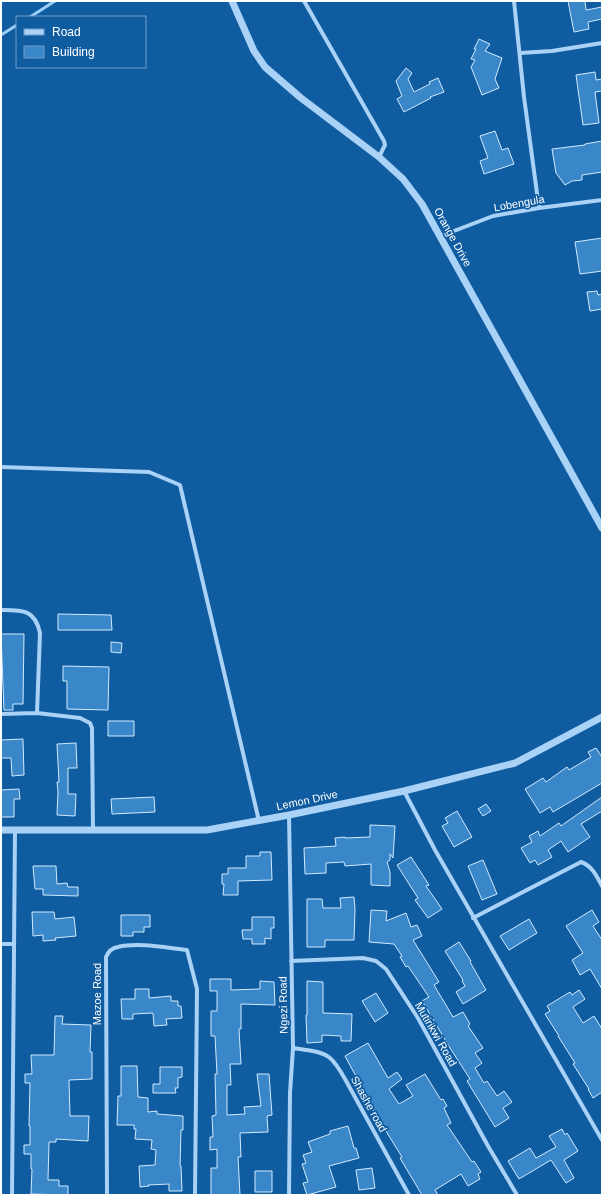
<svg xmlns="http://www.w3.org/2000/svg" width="603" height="1196" font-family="Helvetica,sans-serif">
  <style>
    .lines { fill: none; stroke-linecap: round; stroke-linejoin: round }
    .stream { stroke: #9bcef9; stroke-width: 3 }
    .building { fill: #3986c8; stroke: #d2eafe }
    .minor { stroke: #a9d2f6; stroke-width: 4 }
    .tertiary { stroke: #a9d2f6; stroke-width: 7 }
    .labels { text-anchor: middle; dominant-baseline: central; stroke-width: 3.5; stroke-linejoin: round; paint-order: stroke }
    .street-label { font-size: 11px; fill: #fff; stroke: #105ca1 }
  </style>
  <rect width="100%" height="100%" fill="#105ca1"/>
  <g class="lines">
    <path class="stream" d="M30 17 55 1
      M1 35 17 25"/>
  </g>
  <path class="building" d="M568 1H585L586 10 602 7V19L588 22 589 29 574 32Z
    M479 39 490 44 485 51 502 58 495 79 499 88 482 95 471 67 475 60 471 59 476 49H474Z
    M406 68 412 73 408 79 414 92 430 84 429 82 438 78 444 92 430 97 431 98 404 112 397 99 402 96 396 81Z
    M595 72 596 80 602 79V91L595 92 599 123 583 125 576 75Z
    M495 131 502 150 508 148 514 164 484 174 480 161 488 158 480 136Z
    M602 141V172L582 175V180L572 181 565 185 556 173 552 149 585 145V144Z
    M602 238V271L580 274 575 242Z
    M597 291 598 295 602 294V309L590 311 587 292Z
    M58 614 111 615 112 630H58Z
    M1 634H24L23 704H13V710H4Z
    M111 642 122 643 121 653 111 652Z
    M63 666 109 667 108 710 67 709V681H63Z
    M108 721H134V736H108Z
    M23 739 24 775 12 776 11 758H1V740Z
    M76 743 77 768H68V794H76L75 816 57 815 58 792 57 782H59L57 744Z
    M596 748 602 757V783L553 812 550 807 540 813 525 789 543 778 546 782 567 767 569 770 591 757 588 752Z
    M19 789 20 799H14V817H1V790Z
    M154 797 155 812 112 814 111 799Z
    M602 797V811L581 824 590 837 568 852 561 841 548 850 552 857 538 865 535 860 530 863 521 848 532 842 529 836 538 831 540 836 559 823 561 826Z
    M486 804 491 811 483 816 478 809Z
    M457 811 472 837 454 847 442 826 448 823 445 818Z
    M370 825 395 826 393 858 390 854V860L387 862 390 872V886L371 885V864L345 866 344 862 326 863V873L305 874 304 848 336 846 335 838 345 837V838L370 837Z
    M260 852H271L272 880 238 881V895H223L224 884H222V874H228V868H246V856H260Z
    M411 857 429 885 426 886 442 909 428 918 415 900 418 898 397 865Z
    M483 860 497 894 482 900 468 866Z
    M33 866H56L57 884 67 883 68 887H78V896L43 895V889H35Z
    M354 897 355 909 354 940H325V947H307V899H322L323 908H341L340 898Z
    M371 910 387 911 386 921 406 913 411 927 417 925 422 936 413 940 439 982 434 985 453 1017 463 1012 470 1024 468 1026 483 1048 475 1053 482 1063 475 1068 484 1083 487 1081 497 1096 504 1091 512 1102 503 1108 509 1118 495 1127 467 1081 470 1079 450 1048 422 1001 429 997 408 966 406 967 400 957 402 956 394 944 369 942Z
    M592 910 599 922 593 926 602 940V989L590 969 580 975 572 960 583 953 566 926Z
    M32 912H54L55 919 74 917 76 936 55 938 56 940 43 941V935L33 936Z
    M121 915H150V927H144V932H133V936H121Z
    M252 917H274V928H271V939L265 938V944H252V939H243L242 930H252Z
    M529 919 537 933 509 950 500 936Z
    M459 942 471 961 470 962 486 990 463 1004 456 992 465 986 462 981 463 980 445 951Z
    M210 979H231V990L260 989V981L274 982 275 1005 241 1004V1029H239L241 1064H230L231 1085H227V1115L245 1114 244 1107 261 1106 257 1074H269L272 1115 267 1116 268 1132 240 1133 241 1157H238L240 1195H211V1168H217V1149L210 1150V1137H213L212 1116 216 1115 215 1074H217L215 1036H211V1011H217V991H210Z
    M307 981 323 982V1013L352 1014 351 1041H341V1036L322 1035V1042L307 1043 306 1015H307Z
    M135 989H149V998L171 996V1001H178V1006H181L182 1018 166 1019 167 1025 154 1026 153 1013 133 1014V1019H122L121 999H135Z
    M579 990 585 999 573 1007 583 1023 594 1016 602 1029V1092L593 1098 588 1089H589L573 1064 575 1063 558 1036H559L545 1014 550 1011 547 1006 570 992 572 995Z
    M376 993 388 1013 375 1022 362 1001Z
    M55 1016H63L62 1024 91 1025 90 1052H92V1079L69 1080 70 1116H89L88 1141 56 1139V1142H49L48 1180H59V1186H68V1195L31 1194 32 1169H31V1154H24V1145H30V1126H29L30 1083H25V1074H32L31 1055H54Z
    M368 1043 388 1078 397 1072 402 1079 389 1089 399 1104 413 1096 406 1085 425 1074 441 1100 443 1099 447 1106 444 1108 451 1123 447 1125 472 1162 474 1161 481 1172 478 1174 480 1179 468 1186 461 1174 435 1190 438 1195H422L400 1158 402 1157 371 1107 372 1106 345 1056Z
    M121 1066H137L138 1097 148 1098V1112L157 1111V1114L183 1116V1130H181L180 1166H181L182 1191H169V1184L148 1185 149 1186 140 1187 139 1166 155 1165 156 1150 151 1149 152 1140 135 1139 136 1129H134V1125H117L118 1096H121Z
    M160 1067H182V1077L178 1078V1088H175L176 1093H153V1084H160Z
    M348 1126 354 1148H356L359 1158 329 1166 336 1187 307 1195 303 1183 308 1182 302 1164 306 1163 303 1155 312 1152 308 1142 330 1134V1131Z
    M562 1129 565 1135 567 1133 578 1151 564 1160 574 1178 566 1183 551 1160 519 1179 508 1161 530 1148 536 1158 556 1147 549 1136Z
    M372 1168 375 1188 359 1190 356 1170Z
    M255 1171H272V1192H255Z"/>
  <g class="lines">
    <path class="minor" d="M304 1 384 141 385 145 379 157
      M514 1 524 97 539 208
      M520 53 552 51 602 43
      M441 236 493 216 539 208 602 200
      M1 467 149 472 180 485 259 821
      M1 610C22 610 35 609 40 633L37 713
      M1 714 37 713 80 718 90 723 92 728 93 830
      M404 791 435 850 602 1140
      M289 815 293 1048 290 1093 289 1195
      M473 918 581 862C592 866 596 875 602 886
      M1 944H13
      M291 961 363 958 376 961 386 969 418 1018 488 1146 517 1195
      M293 1048C304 1050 320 1050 330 1058 336 1063 341 1072 345 1079L409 1195
      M12 1195 15 830
      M107 1195 106 957C108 952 112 948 118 947 138 942 167 948 187 950L197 989 195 1195"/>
    <path class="tertiary" d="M232 1 254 51 265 67 301 98 379 157 403 179 422 204 602 528
      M1 830H207L289 815 404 791 515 763 602 717"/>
  </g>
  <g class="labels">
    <g class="street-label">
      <text transform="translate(519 203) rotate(-10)">Lobengula</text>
      <text transform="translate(453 237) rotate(61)">Orange Drive</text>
      <text transform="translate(307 800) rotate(-12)">Lemon Drive</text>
      <text transform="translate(97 994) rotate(-90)">Mazoe Road</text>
      <text transform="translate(283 1005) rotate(-91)">Ngezi Road</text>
      <text transform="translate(436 1034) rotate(60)">Mutirikwi Road</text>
      <text transform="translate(369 1104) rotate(61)">Shashe road</text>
    </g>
  </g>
  <rect width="603" height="1196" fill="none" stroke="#ffffff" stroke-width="4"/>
  <rect x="16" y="16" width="130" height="52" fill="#105ca1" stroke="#709dc7"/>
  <rect x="24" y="29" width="20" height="6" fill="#a9d2f6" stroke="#709dc7"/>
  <text x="52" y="36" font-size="12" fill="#ffffff">Road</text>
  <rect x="24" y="46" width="20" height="12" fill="#3986c8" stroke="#709dc7"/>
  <text x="52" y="56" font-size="12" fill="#ffffff">Building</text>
</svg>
